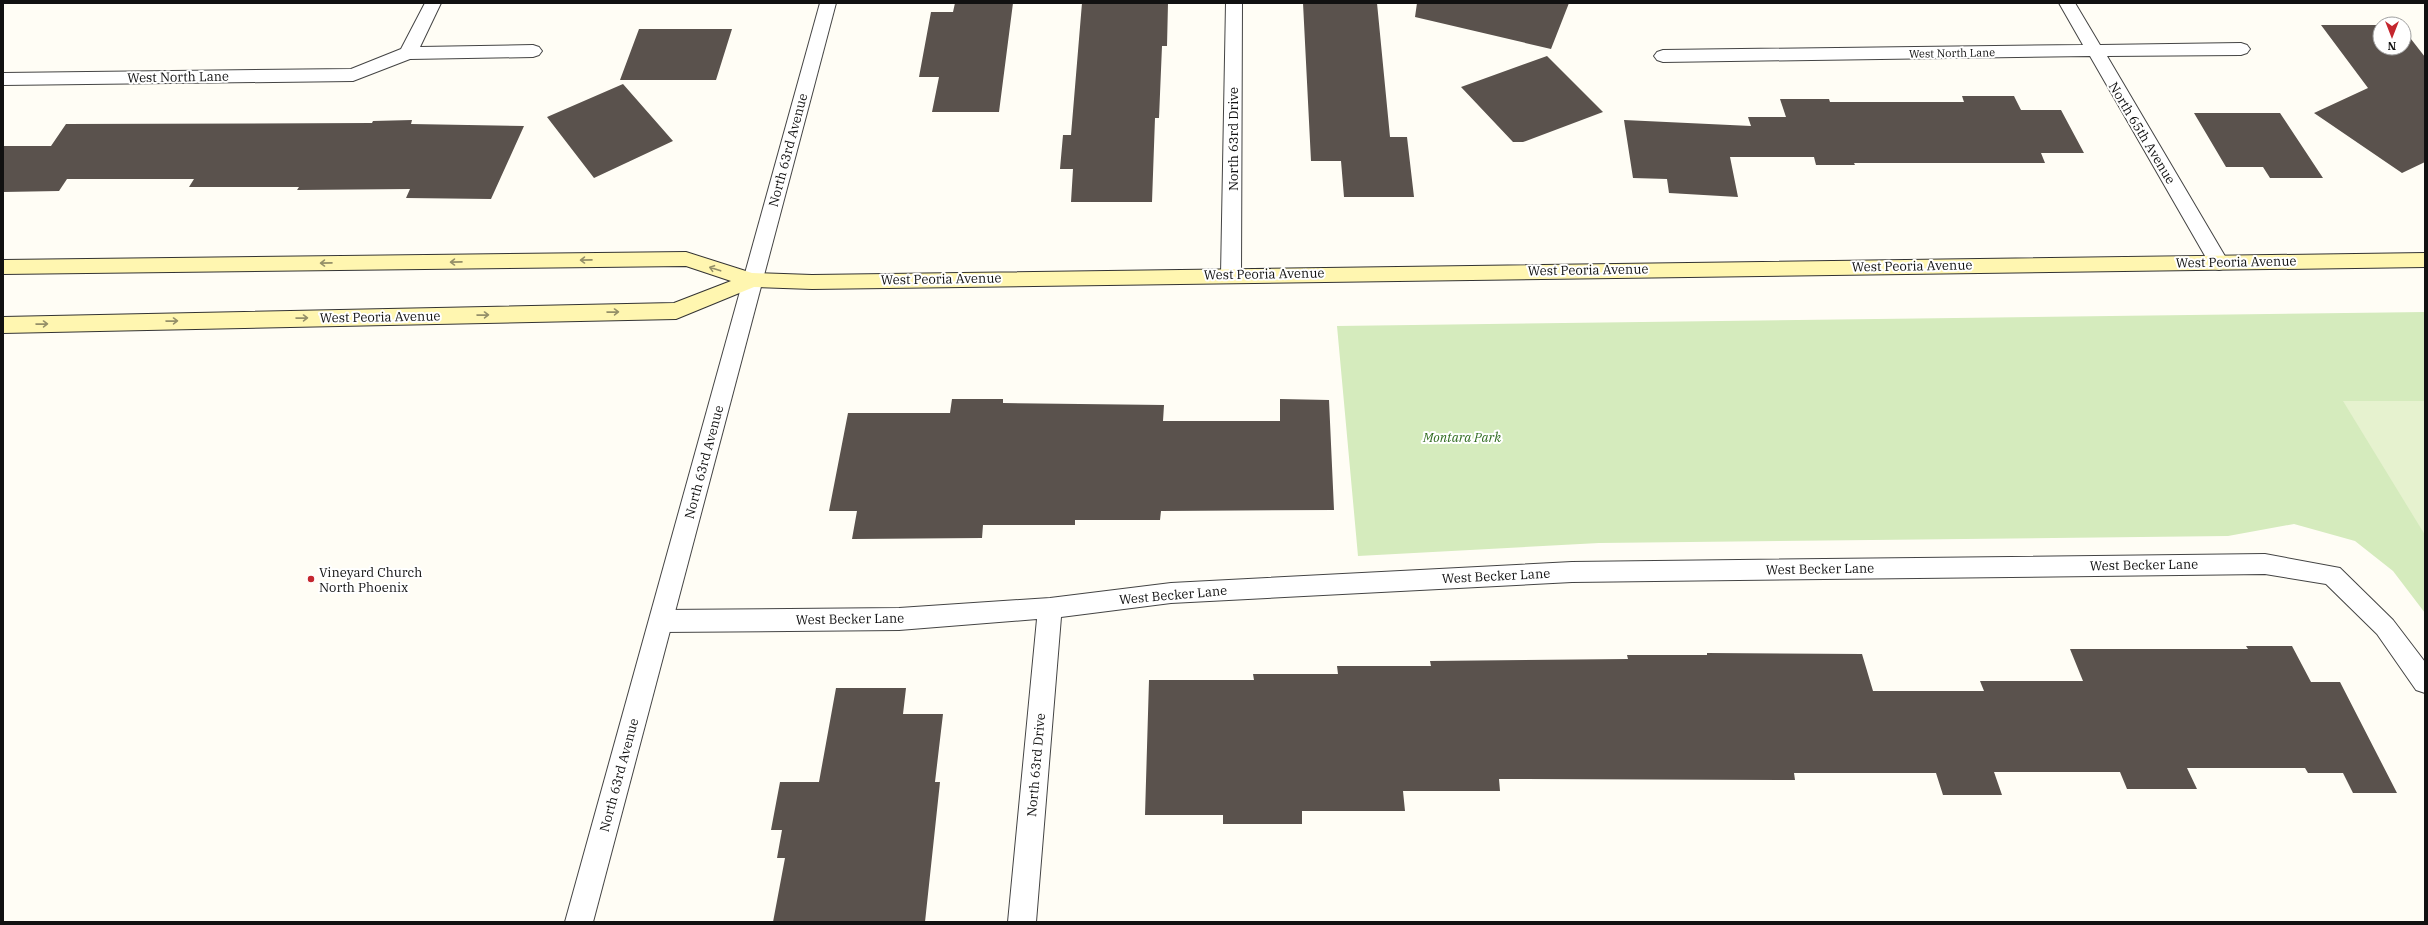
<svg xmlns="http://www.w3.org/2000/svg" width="2428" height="925" font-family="'IBM Plex Serif',serif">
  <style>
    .green { fill: #d5ebbd }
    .pitch { fill: #e6f2cf }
    .building { fill: #5a524d }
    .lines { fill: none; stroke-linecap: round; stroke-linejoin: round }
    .minor-casing { stroke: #444; stroke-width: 2 }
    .tertiary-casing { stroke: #444; stroke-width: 2 }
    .secondary-casing { stroke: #333; stroke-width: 2 }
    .minor { fill: #fff; fill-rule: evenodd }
    .tertiary { fill: #fff; fill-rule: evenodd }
    .secondary { fill: #fff6b0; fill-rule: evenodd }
    .oneway { stroke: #948f68 }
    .poi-dot { fill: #c4262e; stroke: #fff; stroke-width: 1.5 }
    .labels { text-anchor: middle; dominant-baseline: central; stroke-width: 4; stroke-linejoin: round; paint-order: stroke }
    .far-street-label { font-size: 11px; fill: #111; stroke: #fff }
    .street-label { font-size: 13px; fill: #111; stroke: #fff }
    .park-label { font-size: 13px; font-style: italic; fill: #2f6b1f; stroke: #fff }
    .poi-label { font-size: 13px; fill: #111; stroke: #fff; text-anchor: start }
  </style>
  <rect width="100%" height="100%" fill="#fffdf5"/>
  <path class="green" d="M2425 312V613L2393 571 2355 541 2294 524 2228 536 1599 543 1358 556 1337 326Z"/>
  <path class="pitch" d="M2343 401H2425V535Z"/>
  <path class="building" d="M955 3H1013L999 112H932L939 77H919L931 12H953Z
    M1082 3H1168L1167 46H1162L1159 118H1155L1152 202H1071L1073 169H1060L1063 135H1071Z
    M1303 3H1377L1390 137H1407L1414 197H1344L1341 161H1311Z
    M1417 3H1569L1551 49 1415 17Z
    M2321 25H2380V48H2404V30L2425 57V162L2402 173 2314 113 2368 88Z
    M639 29H732L716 80H620Z
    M1547 56 1603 112 1523 142H1513L1461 87Z
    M623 84 673 141 594 178 547 117Z
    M1962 96H2014L2021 110H2061L2084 153H2041L2045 163H1854L1855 165H1816L1814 157H1730L1738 197 1669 193 1667 179 1633 178 1624 120 1751 126 1748 117H1786L1780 99H1829L1830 102H1964Z
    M2194 113H2280L2323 178H2270L2263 167H2226Z
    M412 120 411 124 524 126 491 199 406 198 410 189 297 190 299 187H189L194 179H67L59 191 3 192V146H51L66 124 372 123 373 121Z
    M952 399H1003V403L1164 405 1163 421H1280V399L1329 400 1334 510 1161 511 1160 520H1075V525H983L982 538 852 539 857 511H829L848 413H950Z
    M2246 646H2292L2311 682H2340L2397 793H2353L2343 773H2308L2305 768H2187L2197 789H2127L2120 772H1994L2002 795H1943L1936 773H1794L1795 780 1499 779 1500 791H1403L1405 811H1302V824H1223V815H1145L1149 680H1254L1253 674H1338L1337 666H1431L1430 661 1628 659 1627 655H1707V653L1862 654 1873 691H1984L1980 681H2083L2070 649H2248Z
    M836 688H906L903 714H943L935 782H940L925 922H773L785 858H777L782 830H771L780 782H819Z"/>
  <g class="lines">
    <defs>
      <path id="minor" d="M425 3H441L420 47 533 45 539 47 542 51 539 55 533 57 410 59 353 81 3 85V73L351 69 401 49Z
        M1226 3H1242L1241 275 1238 280 1231 282 1224 280 1221 275Z
        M2059 3H2075L2100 45 2241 43 2247 45 2250 49 2247 53 2241 55 2107 56 2229 263 2226 268 2219 270 2212 268 2090 56 1663 62 1657 60 1654 56 1657 52 1663 50 2083 45Z
        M2265 554 2340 568 2393 620 2425 662V693L2416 690 2377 634 2326 584 2265 574 1572 582 1171 603 1061 617 1036 922H1008L1037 619 899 630 661 632 653 628 649 621 653 614 661 610 899 608 1050 598 1171 583 1572 562Z"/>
      <path id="tertiary" d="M820 3H836L593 922H565Z"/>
      <path id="secondary" d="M686 252 752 273 812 275 2425 253V267L812 289 754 287 676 319 3 333V317L674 303 731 281 686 266 3 274V260Z"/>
    </defs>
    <use href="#minor" class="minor-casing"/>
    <use href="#tertiary" class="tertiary-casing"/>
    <use href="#secondary" class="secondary-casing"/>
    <use href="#minor" class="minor"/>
    <use href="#tertiary" class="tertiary"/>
    <use href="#secondary" class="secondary"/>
  </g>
  <defs><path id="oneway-shaft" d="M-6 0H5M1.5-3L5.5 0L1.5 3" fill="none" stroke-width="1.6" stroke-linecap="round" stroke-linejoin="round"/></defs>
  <g class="oneway">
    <use href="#oneway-shaft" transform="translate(586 260) rotate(179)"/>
    <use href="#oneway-shaft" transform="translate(456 262) rotate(179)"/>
    <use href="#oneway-shaft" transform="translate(326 263) rotate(179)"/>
    <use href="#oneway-shaft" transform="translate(715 269) rotate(-162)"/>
    <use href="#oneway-shaft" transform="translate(613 312) rotate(-1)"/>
    <use href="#oneway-shaft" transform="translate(483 315) rotate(-1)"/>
    <use href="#oneway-shaft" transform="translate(302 318) rotate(-1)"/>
    <use href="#oneway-shaft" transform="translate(172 321) rotate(-1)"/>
    <use href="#oneway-shaft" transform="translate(42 324) rotate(-1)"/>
  </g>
  <circle class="poi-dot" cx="311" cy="579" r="4"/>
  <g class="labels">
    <g class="far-street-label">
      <text transform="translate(1952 53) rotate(-1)">West North Lane</text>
    </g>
    <g class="street-label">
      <text transform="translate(178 77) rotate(-1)">West North Lane</text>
      <text transform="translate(2142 133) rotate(59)">North 65th Avenue</text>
      <text transform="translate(1233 139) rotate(-90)">North 63rd Drive</text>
      <text transform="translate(788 150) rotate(-75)">North 63rd Avenue</text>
      <text transform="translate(2236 262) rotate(-1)">West Peoria Avenue</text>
      <text transform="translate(1912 266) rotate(-1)">West Peoria Avenue</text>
      <text transform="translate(1588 270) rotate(-1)">West Peoria Avenue</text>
      <text transform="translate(1264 274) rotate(-1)">West Peoria Avenue</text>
      <text transform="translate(941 279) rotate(-1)">West Peoria Avenue</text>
      <text transform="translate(380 317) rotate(-1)">West Peoria Avenue</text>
      <text transform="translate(704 462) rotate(-75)">North 63rd Avenue</text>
      <text transform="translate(2144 565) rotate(-1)">West Becker Lane</text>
      <text transform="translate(1820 569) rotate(-1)">West Becker Lane</text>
      <text transform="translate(1496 576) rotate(-3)">West Becker Lane</text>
      <text transform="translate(1173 595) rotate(-5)">West Becker Lane</text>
      <text transform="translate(850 619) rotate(-1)">West Becker Lane</text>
      <text transform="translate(1036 765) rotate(-85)">North 63rd Drive</text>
      <text transform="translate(619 775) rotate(-75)">North 63rd Avenue</text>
    </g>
    <g class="park-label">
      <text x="1462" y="437">Montara Park</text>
    </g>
    <g class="poi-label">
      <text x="319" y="572">Vineyard Church<tspan x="319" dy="15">North Phoenix</tspan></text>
    </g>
  </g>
  <rect width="2428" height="925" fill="none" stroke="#111111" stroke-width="8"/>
  <g transform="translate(2392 36) rotate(180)"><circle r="19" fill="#ffffff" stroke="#a0a0a0"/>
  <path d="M0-3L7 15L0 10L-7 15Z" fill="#c4262e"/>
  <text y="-6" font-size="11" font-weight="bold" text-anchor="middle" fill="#111111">N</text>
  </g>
</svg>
